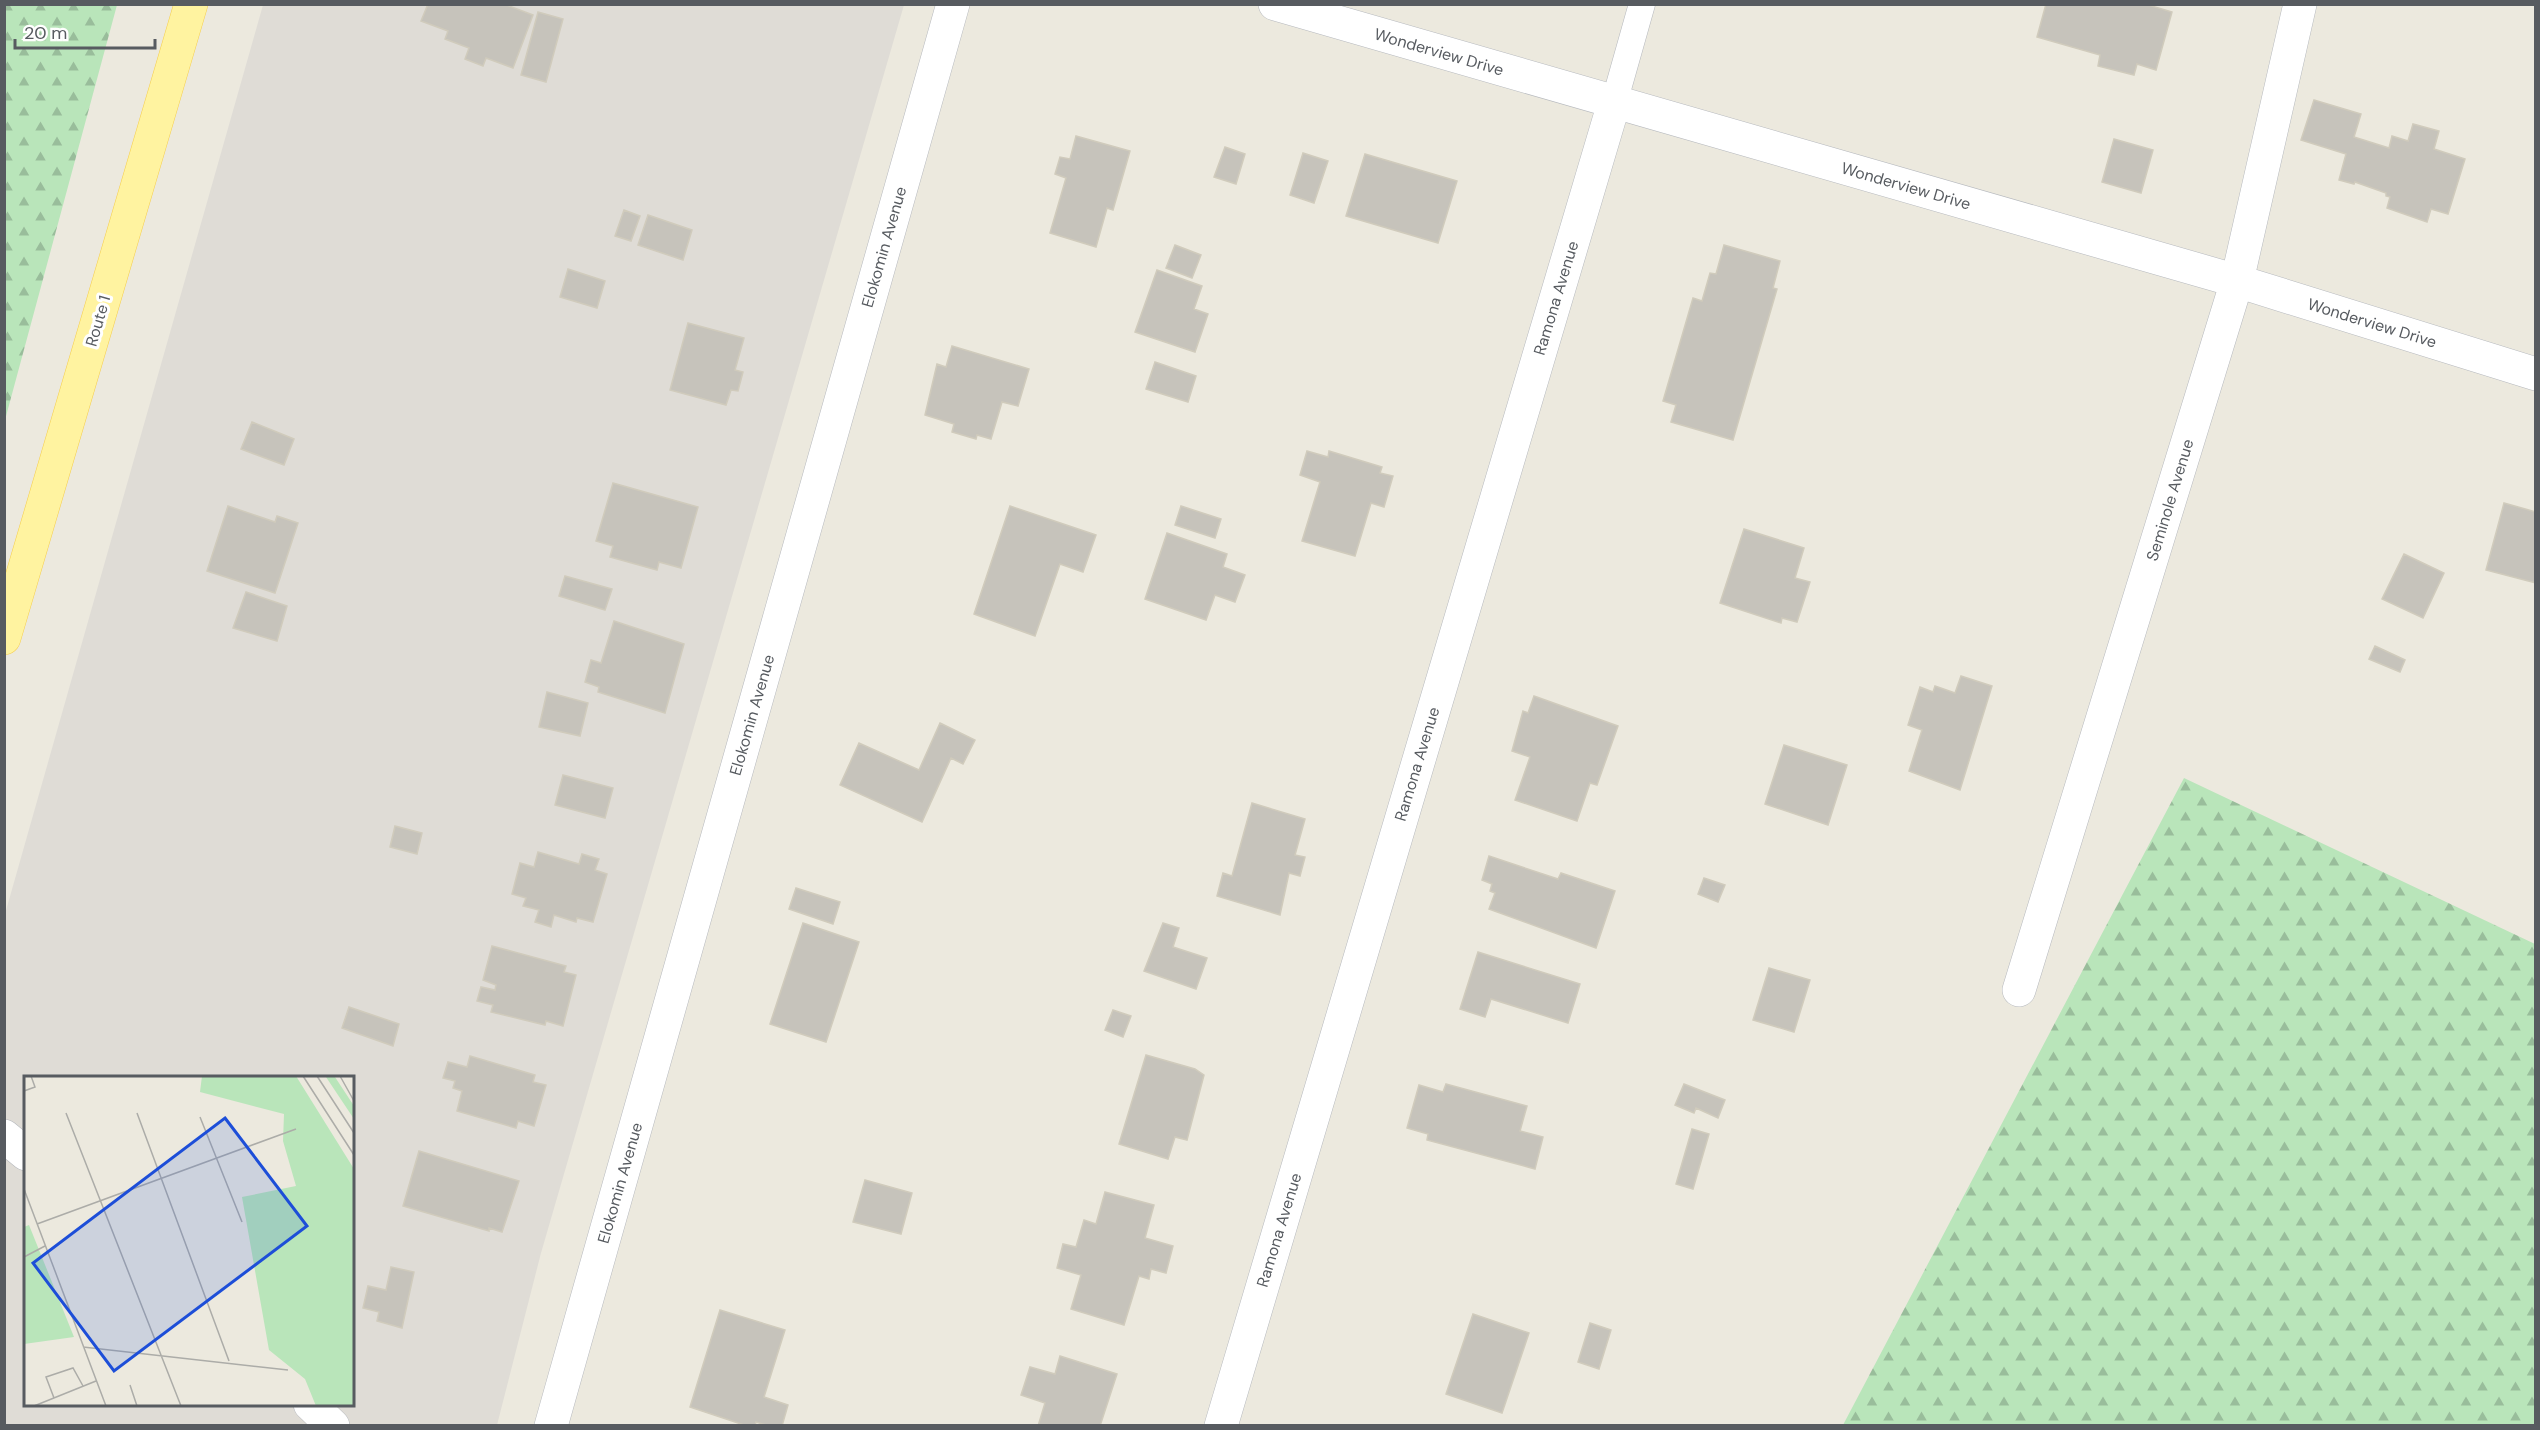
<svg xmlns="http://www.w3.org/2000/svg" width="2540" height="1430" font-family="'DM Sans',sans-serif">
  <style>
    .industrial { fill: #dfdcd6; fill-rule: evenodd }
    .forest { fill: url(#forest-firs) }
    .building { fill: #c6c3bb; stroke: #d0cbbc; stroke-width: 1.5 }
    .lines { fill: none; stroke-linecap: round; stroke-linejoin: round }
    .lane-casing { stroke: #b6b9be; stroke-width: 27 }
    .street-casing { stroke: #b6b9be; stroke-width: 34 }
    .primary-casing { stroke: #f6ce4c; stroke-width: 34 }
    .lane { stroke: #fff; stroke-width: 26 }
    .street { stroke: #fff; stroke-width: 33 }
    .primary { stroke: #fff3a0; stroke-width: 33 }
    .labels { text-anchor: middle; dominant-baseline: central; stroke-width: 6; stroke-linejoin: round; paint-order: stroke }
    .street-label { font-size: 16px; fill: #575b60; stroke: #fff }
    .inset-road { fill: none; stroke: #acaca8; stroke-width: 1.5 }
    .view { fill: #1d4ed8; fill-opacity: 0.15; stroke: #1d4ed8; stroke-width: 3 }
    .inset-edge { fill: none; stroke: #575b60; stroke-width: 3 }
  </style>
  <defs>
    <pattern id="forest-firs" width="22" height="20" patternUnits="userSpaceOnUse" patternTransform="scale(1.5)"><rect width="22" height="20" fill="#b9e5ba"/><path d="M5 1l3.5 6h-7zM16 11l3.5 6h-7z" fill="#99bd9b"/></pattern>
  </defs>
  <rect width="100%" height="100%" fill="#ece9de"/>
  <path class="industrial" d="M263 5H904L541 1253 497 1425 5 1426V914ZM26 1078H352V1404H26Z"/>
  <path class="forest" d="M5 4 117 5 5 420 4 5Z
    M2184 778 2535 944V1425H1843Z"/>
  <path class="building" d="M428 4H504L533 15 513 68 486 58 483 66 465 59 469 48 445 39 448 31 421 21Z
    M2046 4H2145L2172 12 2156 70 2137 64 2134 75 2098 66 2100 55 2037 37Z
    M538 12 563 19 546 82 521 75Z
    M2314 100 2361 114 2354 137 2389 148 2392 136 2408 141 2413 124 2439 131 2434 149 2465 159 2448 214 2431 209 2427 222 2387 208 2390 197 2386 196V193L2355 182 2354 184 2339 180 2346 154 2301 140Z
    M1076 136 1130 151 1113 210 1107 208 1096 247 1050 233 1066 178 1055 174 1060 157 1070 159Z
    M2114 139 2153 150 2141 193 2102 182Z
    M1225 147 1245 154 1236 184 1214 177Z
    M1303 153 1328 161 1314 203 1290 195Z
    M1365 154 1457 181 1438 243 1346 216Z
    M624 210 640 216 631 241 615 236Z
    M648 215 692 230 683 260 638 245Z
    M1175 245 1201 255 1192 278 1166 268Z
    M1724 245 1780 261 1773 288 1777 289 1733 440 1671 422 1676 405 1663 401 1693 298 1702 301 1710 273 1716 274Z
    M568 269 605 281 597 308 560 297Z
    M1157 270 1202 286 1194 309 1208 314 1195 352 1135 332Z
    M688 323 744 338 735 370 743 372 738 391 731 390 726 405 670 390Z
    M952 346 1029 369 1018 406 1002 402 991 439 977 435 976 439 952 432 954 424 925 415 937 364 946 367Z
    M1155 362 1196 376 1188 402 1146 389Z
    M252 422 294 439 284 465 241 449Z
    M1307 451 1328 457 1329 451 1382 467 1380 473 1393 476 1384 507 1371 503 1355 556 1302 541 1320 482 1300 475Z
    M613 483 698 507 681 568 659 562 657 570 610 557 613 546 596 541Z
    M2504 503 2536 512V583L2486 570Z
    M228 506 275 522 277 516 298 523 275 593 207 571Z
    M1010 506 1096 535 1083 572 1060 564 1035 636 974 614Z
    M1181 506 1221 519 1215 538 1175 525Z
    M1744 529 1804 548 1795 578 1810 582 1797 622 1782 618 1781 623 1720 603Z
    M1167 533 1227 554 1223 567 1245 575 1235 602 1215 595 1206 620 1145 599Z
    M2404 554 2444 573 2423 618 2382 599Z
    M565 576 612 589 605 610 559 596Z
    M246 592 287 606 277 641 233 628Z
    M614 621 684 644 665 713 598 692 599 687 585 682 591 660 601 663Z
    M2375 646 2405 660 2400 672 2369 659Z
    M1961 676 1992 686 1960 790 1909 771 1922 730 1908 725 1920 687 1933 692 1935 686 1955 693Z
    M547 692 588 703 580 736 539 727Z
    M1534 696 1618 726 1597 785 1590 783 1577 821 1515 800 1530 757 1512 751 1523 711 1528 713Z
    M940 723 975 740 963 764 951 758 922 822 840 785 859 743 919 770Z
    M1784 745 1847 765 1828 825 1765 804Z
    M563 775 613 788 605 818 555 805Z
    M1252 803 1305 819 1295 855 1305 857 1300 876 1289 873 1280 915 1217 896 1223 873 1232 876Z
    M395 826 422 833 417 854 390 847Z
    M538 852 579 864 582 854 599 859 595 870 607 874 593 922 577 918 576 922 554 915 551 927 535 922 539 910 523 906 526 898 512 894 520 863 534 867Z
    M1489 856 1558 879 1561 873 1615 891 1596 948 1489 909 1495 893 1490 891 1492 884 1482 880Z
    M1704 878 1725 885 1718 902 1698 894Z
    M796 888 840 902 833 924 789 909Z
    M803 923 859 942 826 1042 770 1024Z
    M1163 923 1179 928 1173 947 1207 958 1196 989 1144 971Z
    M492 946 566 966 564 972 576 975 563 1026 546 1021 545 1025 491 1012 493 1005 477 1001 481 987 495 990 496 985 483 980Z
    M1478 952 1580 984 1568 1023 1491 999 1485 1017 1460 1009Z
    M1769 968 1810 980 1794 1032 1753 1020Z
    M349 1007 399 1024 393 1046 342 1028Z
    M1113 1010 1131 1016 1123 1037 1105 1030Z
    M1146 1055 1195 1069 1204 1075 1187 1140 1175 1137 1168 1159 1119 1144Z
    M470 1056 535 1075 533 1082 546 1085 534 1126 518 1121 516 1128 457 1111 462 1091 453 1088 455 1081 443 1078 448 1062 467 1067Z
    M1446 1084 1527 1106 1520 1131 1543 1137 1535 1169 1427 1140 1428 1134 1407 1128 1419 1085 1443 1092Z
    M1684 1084 1725 1100 1718 1118 1696 1108 1694 1113 1675 1105Z
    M1692 1129 1709 1134 1693 1189 1676 1184Z
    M419 1151 519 1181 502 1232 489 1228V1231L403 1206Z
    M865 1180 912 1193 901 1234 853 1222Z
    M1105 1192 1154 1205 1145 1238 1173 1246 1166 1273 1151 1269 1149 1279 1139 1276 1124 1325 1071 1309 1081 1275 1057 1268 1063 1244 1076 1247 1084 1220 1096 1224Z
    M391 1267 414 1272 402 1328 377 1321 379 1312 363 1308 368 1286 386 1290Z
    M720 1310 785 1330 764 1397 788 1405 782 1426H769L756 1422 755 1426H747L690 1407Z
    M1473 1314 1529 1333 1502 1413 1446 1394Z
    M1590 1323 1611 1330 1599 1369 1578 1362Z
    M1060 1356 1117 1374 1100 1426H1038L1045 1403 1021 1395 1030 1367 1055 1374Z"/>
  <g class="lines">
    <defs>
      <path id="lane" d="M1614 103 1642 4"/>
      <path id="street" d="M1275 4 2237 281 2536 374
        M2019 990 2237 281 2300 4
        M4 1136 26 1154
        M310 1404 333 1426
        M551 1426 953 4
        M1221 1426 1614 103"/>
      <path id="primary" d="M4 638 191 4"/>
    </defs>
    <use href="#lane" class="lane-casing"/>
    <use href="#street" class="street-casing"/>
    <use href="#primary" class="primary-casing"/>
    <use href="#lane" class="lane"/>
    <use href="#street" class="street"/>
    <use href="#primary" class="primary"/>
  </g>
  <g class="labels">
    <g class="street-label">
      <text transform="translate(1439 52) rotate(16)">Wonderview Drive</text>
      <text transform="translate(1906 186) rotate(16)">Wonderview Drive</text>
      <text transform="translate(884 247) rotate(-74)">Elokomin Avenue</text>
      <text transform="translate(1556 298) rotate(-73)">Ramona Avenue</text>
      <text transform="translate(98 321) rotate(-74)">Route 1</text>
      <text transform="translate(2372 323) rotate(17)">Wonderview Drive</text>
      <text transform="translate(2170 500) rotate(-73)">Seminole Avenue</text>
      <text transform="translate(752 715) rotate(-74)">Elokomin Avenue</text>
      <text transform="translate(1417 764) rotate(-73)">Ramona Avenue</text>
      <text transform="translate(620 1183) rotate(-74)">Elokomin Avenue</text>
      <text transform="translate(1279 1230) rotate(-73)">Ramona Avenue</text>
    </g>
  </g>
  <g transform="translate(24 1076)">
    <rect width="330" height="330" fill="#ece9de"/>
    <path d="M178 0H272L330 93V330H292L281 303 245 274 218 121 272 110 259 65 260 38 176 16ZM302 1H311L330 30V43ZM5 149 50 261 0 268V151Z" fill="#b9e5ba"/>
    <path class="inset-road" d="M279 0 330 79M293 0 330 57M316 0 330 25M0 15 11 11 7 0M42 37 157 330M113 37 205 285M176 41 218 146M0 113 82 330M13 148 272 53M0 181 21 170M59 271 264 294M106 309 113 330M30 322 22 301 49 292 59 310M10 330 72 305"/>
    <path class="view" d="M201 42 283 150 90 295 9 187Z"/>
    <rect width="330" height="330" class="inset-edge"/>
  </g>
  <rect width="2540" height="1430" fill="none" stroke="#575b60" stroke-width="12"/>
  <path d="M15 39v9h140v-9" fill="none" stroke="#575b60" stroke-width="3"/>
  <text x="24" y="39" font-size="18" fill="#575b60" stroke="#ffffff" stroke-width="4.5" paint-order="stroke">20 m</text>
</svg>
